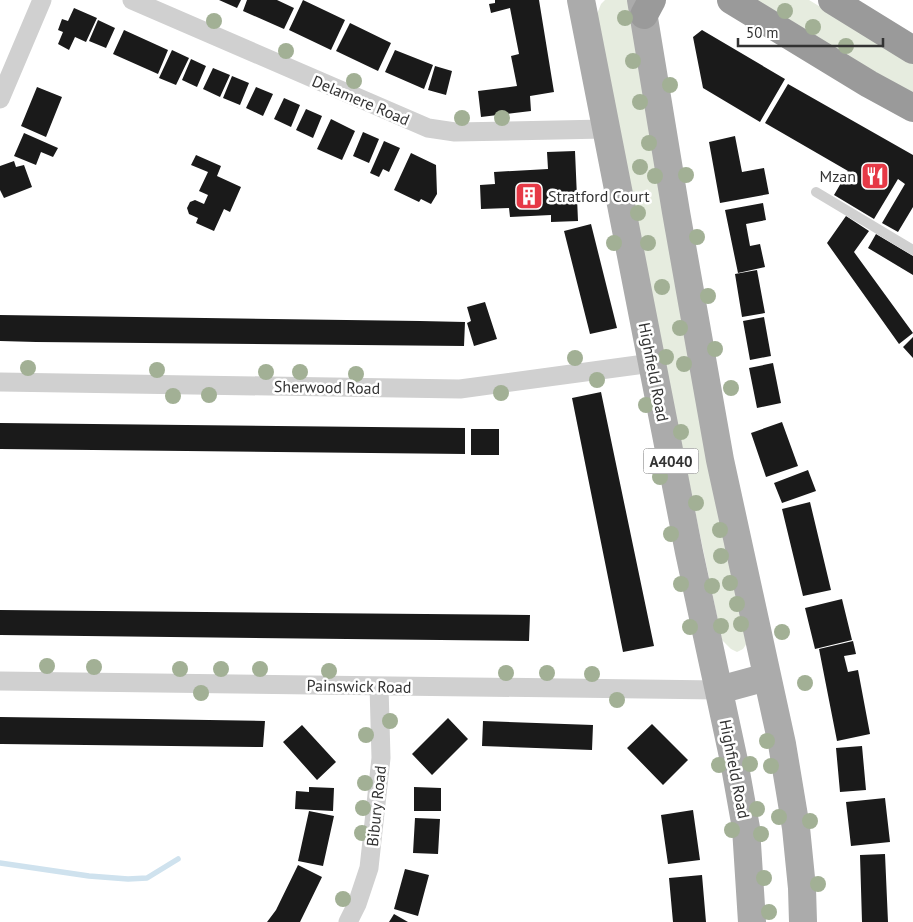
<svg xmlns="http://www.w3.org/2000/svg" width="913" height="922" font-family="'PT Sans',sans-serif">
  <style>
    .green { fill: #e6ecdf }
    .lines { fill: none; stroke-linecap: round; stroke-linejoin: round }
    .stream { stroke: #cfe2ee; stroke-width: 5.5 }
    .building { fill: #1a1a1a }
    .lane { stroke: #d0d0d0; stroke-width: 10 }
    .street { stroke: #d0d0d0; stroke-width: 19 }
    .primary { stroke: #ababab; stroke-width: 28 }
    .highway { stroke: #9a9a9a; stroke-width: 28 }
    .tree { fill: #a2b095 }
    .labels { text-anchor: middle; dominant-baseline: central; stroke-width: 5; stroke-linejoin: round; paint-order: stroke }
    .shield { fill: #fff; stroke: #707070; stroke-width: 1 }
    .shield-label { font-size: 15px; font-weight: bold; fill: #333 }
    .street-label { font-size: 16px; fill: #333; stroke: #fff }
    .poi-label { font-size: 16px; fill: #333; stroke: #fff; text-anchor: end }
  </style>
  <rect width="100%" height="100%" fill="#fff"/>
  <path class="green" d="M605 0H627L630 4 749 640 743 649 737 652 731 649 722 640 662 353 597 14 601 4Z
    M756 0H809L913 63V95Z"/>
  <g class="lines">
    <path class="stream" d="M0 863 89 876 128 879 147 878 178 859"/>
  </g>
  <path class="building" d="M219 0H241L237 8Z
    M247 0H277L294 8 284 29 243 11Z
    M303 0 345 20 331 50 289 30Z
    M495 0H539L554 92 530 96 531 111 481 117 478 91 517 86 511 56 519 54 510 8 491 13 489 4 495 3Z
    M74 8 97 18 86 42 75 37 69 50 58 44 63 32 58 30 62 19 68 21Z
    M98 20 115 28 106 48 89 41Z
    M350 23 391 43 378 71 336 51Z
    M124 30 168 50 158 74 113 54Z
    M702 30 785 79 760 122 703 88 693 37Z
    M172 50 189 58 176 85 159 78Z
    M395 50 433 65 424 89 385 72Z
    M191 59 206 66 197 87 182 80Z
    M435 66 452 71 446 95 428 90Z
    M213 68 230 75 220 97 203 89Z
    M232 76 249 83 240 105 223 98Z
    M788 84 913 155V207L898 232 882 223 905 184 898 179 874 219 834 195 848 171 765 123Z
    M37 87 62 97 46 137 21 126Z
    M256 87 273 94 263 116 246 108Z
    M284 98 300 105 291 127 274 119Z
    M306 109 322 116 313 138 296 130Z
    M331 119 355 131 342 160 317 149Z
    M363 132 379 139 369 163 353 156Z
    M24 133 58 148 53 157 41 152 36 165 14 156Z
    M735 136 742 172 764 168 769 194 720 203 709 142Z
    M384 141 400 148 389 172 383 169 379 177 370 173Z
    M575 151 578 221 551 222V215L510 217 509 208 481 209 480 185 495 184 494 172 548 169 547 152Z
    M411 153 436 165 437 194 431 204 421 199 419 202 394 190Z
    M196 155 221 166 217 176 241 187 230 212 224 209 214 231 196 223 198 218 189 214 187 208 190 202 195 200 204 204 208 195 199 191 208 172 191 165Z
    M14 161 16 167 24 165 32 187 4 198 0 190V166Z
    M763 203 766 220 746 224 750 246 760 244 765 267 738 273 725 210Z
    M846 216 869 231 854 252 913 333 899 344 827 243Z
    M591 224 617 328 590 334 564 231Z
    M876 234 913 256V275L868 248Z
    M757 270 765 313 742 317 735 274Z
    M485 302 497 339 474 346 467 323 471 321 467 307Z
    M0 315 420 321 465 322 464 346 36 342 0 341Z
    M764 317 771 356 750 360 743 321Z
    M913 337V358L903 347Z
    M773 363 781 403 757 408 749 368Z
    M601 392 654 646 623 652 572 398Z
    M782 422 798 466 766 477 751 433Z
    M0 423 465 428V454L0 449Z
    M471 429H499V455H471Z
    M808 470 816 491 782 503 774 483Z
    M810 502 831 590 803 596 782 509Z
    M842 599 852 640 815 649 805 608Z
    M0 610 530 615 529 641 0 635Z
    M853 641 856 654 844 656 848 672 858 670 870 734 837 741 819 649Z
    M0 717 146 719 265 721 263 747 1 744H0Z
    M448 718 468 739 432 775 412 754Z
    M483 721 593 725 592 750 482 746Z
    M652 724 688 760 663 785 627 748Z
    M302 725 336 762 317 780 283 742Z
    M862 746 866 790 840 792 836 748Z
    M309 787 334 788 333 811 295 809 296 791 309 792Z
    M414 787 441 788V811H414Z
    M885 798 890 842 851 846 846 802Z
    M693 810 700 860 668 864 661 815Z
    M309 811 334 816 323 866 298 861Z
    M415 818 440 819 438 854 413 853Z
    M885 854 888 922H862L860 855Z
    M298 865 322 877 300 922H267L276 910Z
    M405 869 429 875 418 916 394 909Z
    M702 875 706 922H673L669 878Z
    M394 914 408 922H389Z"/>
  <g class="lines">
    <path class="lane" d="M816 192 913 250"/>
    <path class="street" d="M132 0 428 128 455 132 605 129
      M0 99 42 0
      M0 382 460 389 652 363
      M0 681 719 690
      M348 922 357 904 369 868 381 758 379 686"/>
    <path class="primary" d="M581 0 689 552 734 761 746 828 752 922
      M641 0 676 212 720 460 782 744 796 828 802 888 803 922
      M719 690 767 677"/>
    <path class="highway" d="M731 0 869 84 913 108
      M832 0 913 50
      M644 15 652 0"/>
  </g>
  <g class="tree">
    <circle cx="785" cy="11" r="8"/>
    <circle cx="625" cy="18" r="8"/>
    <circle cx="214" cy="21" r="8"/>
    <circle cx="813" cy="27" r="8"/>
    <circle cx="846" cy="46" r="8"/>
    <circle cx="286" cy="51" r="8"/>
    <circle cx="633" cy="61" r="8"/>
    <circle cx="354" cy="81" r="8"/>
    <circle cx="670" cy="85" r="8"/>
    <circle cx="640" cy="102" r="8"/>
    <circle cx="462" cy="118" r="8"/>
    <circle cx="502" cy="118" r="8"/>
    <circle cx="649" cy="143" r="8"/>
    <circle cx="640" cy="167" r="8"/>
    <circle cx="686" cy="175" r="8"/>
    <circle cx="655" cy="176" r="8"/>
    <circle cx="638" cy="213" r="8"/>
    <circle cx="697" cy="237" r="8"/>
    <circle cx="614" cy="243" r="8"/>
    <circle cx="648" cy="243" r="8"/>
    <circle cx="662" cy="287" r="8"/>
    <circle cx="708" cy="296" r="8"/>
    <circle cx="680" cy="328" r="8"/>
    <circle cx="715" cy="349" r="8"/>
    <circle cx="666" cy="357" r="8"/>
    <circle cx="575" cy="358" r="8"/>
    <circle cx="684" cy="364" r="8"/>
    <circle cx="28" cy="368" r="8"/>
    <circle cx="157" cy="370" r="8"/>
    <circle cx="266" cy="372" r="8"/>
    <circle cx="300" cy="372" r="8"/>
    <circle cx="356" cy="374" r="8"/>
    <circle cx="597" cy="380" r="8"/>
    <circle cx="731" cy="388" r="8"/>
    <circle cx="501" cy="393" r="8"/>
    <circle cx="209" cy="395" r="8"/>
    <circle cx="173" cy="396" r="8"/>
    <circle cx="646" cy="405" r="8"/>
    <circle cx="681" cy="432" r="8"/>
    <circle cx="660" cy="477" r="8"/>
    <circle cx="696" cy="503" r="8"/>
    <circle cx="720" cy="530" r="8"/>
    <circle cx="671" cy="534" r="8"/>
    <circle cx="721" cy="556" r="8"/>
    <circle cx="730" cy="583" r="8"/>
    <circle cx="681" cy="584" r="8"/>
    <circle cx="712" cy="586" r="8"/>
    <circle cx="737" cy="604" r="8"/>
    <circle cx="741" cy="624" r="8"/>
    <circle cx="721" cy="626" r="8"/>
    <circle cx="690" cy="627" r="8"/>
    <circle cx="782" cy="632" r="8"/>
    <circle cx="47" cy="666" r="8"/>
    <circle cx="94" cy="667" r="8"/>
    <circle cx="180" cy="669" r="8"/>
    <circle cx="221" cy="669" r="8"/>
    <circle cx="260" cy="669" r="8"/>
    <circle cx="329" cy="671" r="8"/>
    <circle cx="506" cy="673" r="8"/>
    <circle cx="547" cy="673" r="8"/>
    <circle cx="592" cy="674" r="8"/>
    <circle cx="805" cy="683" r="8"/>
    <circle cx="201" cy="693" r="8"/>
    <circle cx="617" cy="700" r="8"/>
    <circle cx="390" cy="721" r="8"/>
    <circle cx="366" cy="735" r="8"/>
    <circle cx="767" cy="741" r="8"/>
    <circle cx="750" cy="764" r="8"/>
    <circle cx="719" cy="765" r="8"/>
    <circle cx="771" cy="766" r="8"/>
    <circle cx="365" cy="783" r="8"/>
    <circle cx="363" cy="808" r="8"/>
    <circle cx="757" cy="809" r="8"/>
    <circle cx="779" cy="817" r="8"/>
    <circle cx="810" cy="821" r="8"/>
    <circle cx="732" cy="830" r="8"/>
    <circle cx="362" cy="833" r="8"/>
    <circle cx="761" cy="834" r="8"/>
    <circle cx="764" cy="878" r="8"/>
    <circle cx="818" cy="884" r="8"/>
    <circle cx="343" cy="899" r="8"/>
    <circle cx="769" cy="912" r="8"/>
  </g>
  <defs>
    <symbol id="restaurant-square" viewBox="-11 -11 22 22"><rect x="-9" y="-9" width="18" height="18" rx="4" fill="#e63946" stroke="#fff"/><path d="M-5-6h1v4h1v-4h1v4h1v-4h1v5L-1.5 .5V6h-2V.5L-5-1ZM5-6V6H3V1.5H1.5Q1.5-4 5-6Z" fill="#fff"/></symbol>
    <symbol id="building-square" viewBox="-11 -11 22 22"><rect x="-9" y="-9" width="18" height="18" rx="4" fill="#e63946" stroke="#fff"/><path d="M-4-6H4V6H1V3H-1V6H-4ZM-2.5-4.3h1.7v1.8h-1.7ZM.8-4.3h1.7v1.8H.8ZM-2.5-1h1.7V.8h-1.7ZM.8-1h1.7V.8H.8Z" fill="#fff"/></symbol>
  </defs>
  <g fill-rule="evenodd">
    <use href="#restaurant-square" x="859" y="160" width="32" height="32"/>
    <use href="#building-square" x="513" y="180" width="32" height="32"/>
  </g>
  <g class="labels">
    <rect class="shield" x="643.5" y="448.5" width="55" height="25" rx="4"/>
    <g class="shield-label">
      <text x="671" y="461">A4040</text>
    </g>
    <g class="street-label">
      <text transform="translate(361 100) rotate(23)">Delamere Road</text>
      <text transform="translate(654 372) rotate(79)">Highfield Road</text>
      <text transform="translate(327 387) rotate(1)">Sherwood Road</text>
      <text transform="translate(359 686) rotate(1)">Painswick Road</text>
      <text transform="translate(735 769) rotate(79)">Highfield Road</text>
      <text transform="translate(376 806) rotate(-84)">Bibury Road</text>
    </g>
    <g class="poi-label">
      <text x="856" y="176">Mzan</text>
      <text x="548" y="196" text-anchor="start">Stratford Court</text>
    </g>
  </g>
  <path d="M738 38v8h145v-8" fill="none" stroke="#333333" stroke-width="2.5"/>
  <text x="746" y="38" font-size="15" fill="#333333" stroke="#ffffff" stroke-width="4" paint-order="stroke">50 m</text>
</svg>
